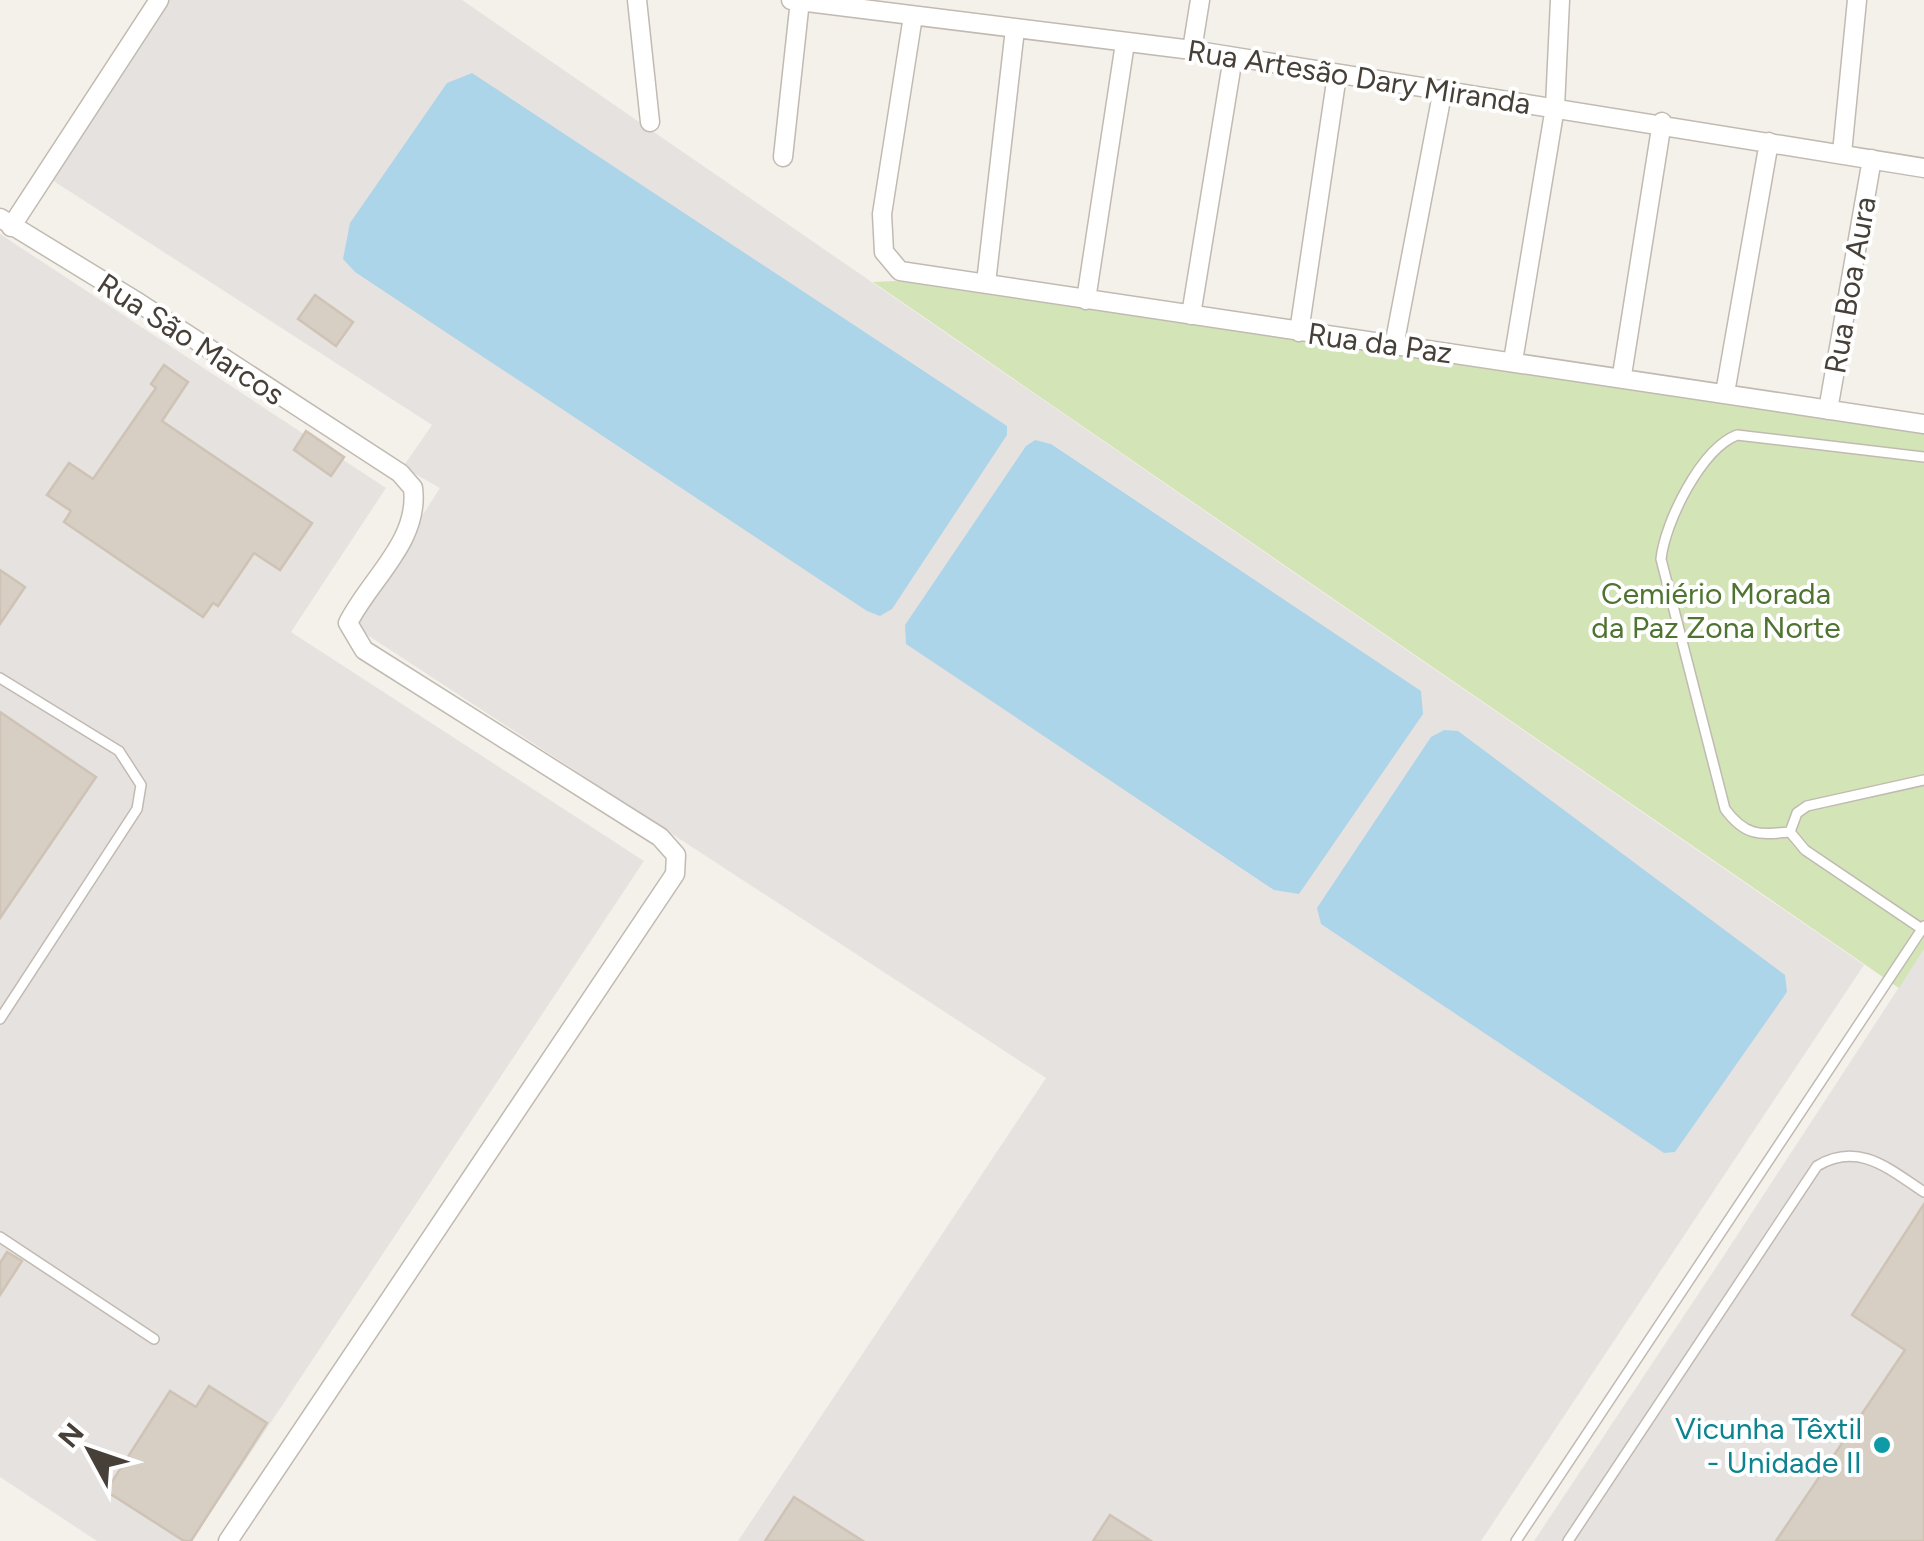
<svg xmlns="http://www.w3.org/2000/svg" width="1924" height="1541" font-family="Figtree,sans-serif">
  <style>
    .industrial { fill: #e6e2df }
    .green { fill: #d3e4b7 }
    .water { fill: #add5ea }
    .building { fill: #d7cec4; stroke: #cec3b5; stroke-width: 2.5 }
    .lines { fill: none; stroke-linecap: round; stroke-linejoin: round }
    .lane-casing { stroke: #c1bab1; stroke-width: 12 }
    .street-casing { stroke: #c1bab1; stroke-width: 21 }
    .lane { stroke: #fff; stroke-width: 9 }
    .street { stroke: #fff; stroke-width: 18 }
    .culture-dot { fill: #0f9aa8; stroke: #fff; stroke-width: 4 }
    .labels { text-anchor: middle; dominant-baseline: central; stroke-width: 8; stroke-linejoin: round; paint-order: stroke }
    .street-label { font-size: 30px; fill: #474039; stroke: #fff }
    .park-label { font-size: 30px; fill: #4f7431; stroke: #fff }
    .culture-label { font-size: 30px; fill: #0d838f; stroke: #fff; text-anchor: end }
  </style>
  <rect width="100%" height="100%" fill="#f4f0ea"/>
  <path class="industrial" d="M169 0H462L1864 965 1481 1541H738L1046 1078 352 625 440 488 403 467 432 425 52 180Z
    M0 234 386 488 291 632 644 861 192 1541H97L0 1477Z
    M1924 949V1541H1534L1721 1260Z"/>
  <path class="green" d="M896 281 1924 432V949L1899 988 873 282Z"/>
  <path class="water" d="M472 73 1007 426V435L892 609 880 616 867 611 355 272 343 259 350 223 447 83Z
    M1035 440 1051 444 1421 691 1423 714 1299 894 1274 890 906 644 905 625 1026 446Z
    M1444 730 1458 731 1785 975 1787 992 1675 1152 1664 1153 1321 924 1317 908 1431 737Z"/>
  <path class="building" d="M315 295 353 322 336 346 298 319Z
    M164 365 188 382 162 421 312 523 280 570 254 553 218 606 213 603 203 617 64 522 71 511 47 495 69 463 93 479 156 388 151 384Z
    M306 431 344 457 331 476 294 450Z
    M0 570 25 587 0 624Z
    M0 712 96 777 0 918Z
    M1924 1204V1541H1776L1905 1350 1852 1315Z
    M7 1252 22 1261 0 1295V1263Z
    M209 1386 267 1423 191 1541H184L106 1491 170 1391 196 1407Z
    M794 1497 863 1541H765Z
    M1110 1515 1151 1541H1093Z"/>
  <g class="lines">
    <defs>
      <path id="lane" d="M0 678 119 751 141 785 137 809 0 1019
        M1790 832C1758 835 1745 836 1725 809L1661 559C1665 522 1701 449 1737 435L1924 457
        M1922 929 1805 850 1790 832 1797 813 1807 806 1924 780
        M0 1237 154 1339
        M1516 1541 1924 926
        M1568 1541 1817 1166C1859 1141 1889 1169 1924 1192"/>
      <path id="street" d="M637 0 650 122
        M791 0 1192 50 1924 168
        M913 16 882 214 884 252 900 271 1924 424
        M1192 50 1200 0
        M1842 153 1857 0
        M783 157 800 0
        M0 218 139 303 400 473 413 488C420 541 369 580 348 623L364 650 660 837 676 855 675 874 228 1541
        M11 227 159 0
        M986 283 1015 29
        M1086 300 1125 43
        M1191 315 1233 57
        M1299 332 1337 75
        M1394 346 1443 89
        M1513 361 1555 107 1560 0
        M1622 375 1662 122
        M1725 393 1769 142
        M1828 410 1872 159"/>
    </defs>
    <use href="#lane" class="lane-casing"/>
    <use href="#street" class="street-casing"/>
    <use href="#lane" class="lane"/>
    <use href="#street" class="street"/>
  </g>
  <circle class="culture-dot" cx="1882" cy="1445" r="10"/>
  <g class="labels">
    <g class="street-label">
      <text transform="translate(1359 77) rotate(9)">Rua Artesão Dary Miranda</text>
      <text transform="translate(1850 285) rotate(-80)">Rua Boa Aura</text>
      <text transform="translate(191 339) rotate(33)">Rua São Marcos</text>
      <text transform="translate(1380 343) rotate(8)">Rua da Paz</text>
    </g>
    <g class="park-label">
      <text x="1716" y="593">Cemiério Morada<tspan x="1716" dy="34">da Paz Zona Norte</tspan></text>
    </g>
    <g class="culture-label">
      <text x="1862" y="1428">Vicunha Têxtil<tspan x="1862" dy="34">- Unidade II</tspan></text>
    </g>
  </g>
  <g transform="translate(90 1451) rotate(310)" stroke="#ffffff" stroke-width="8" paint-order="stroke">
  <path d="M0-8L18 38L0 25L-18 38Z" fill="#474039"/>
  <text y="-15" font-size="28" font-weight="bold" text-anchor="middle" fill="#474039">N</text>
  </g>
</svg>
